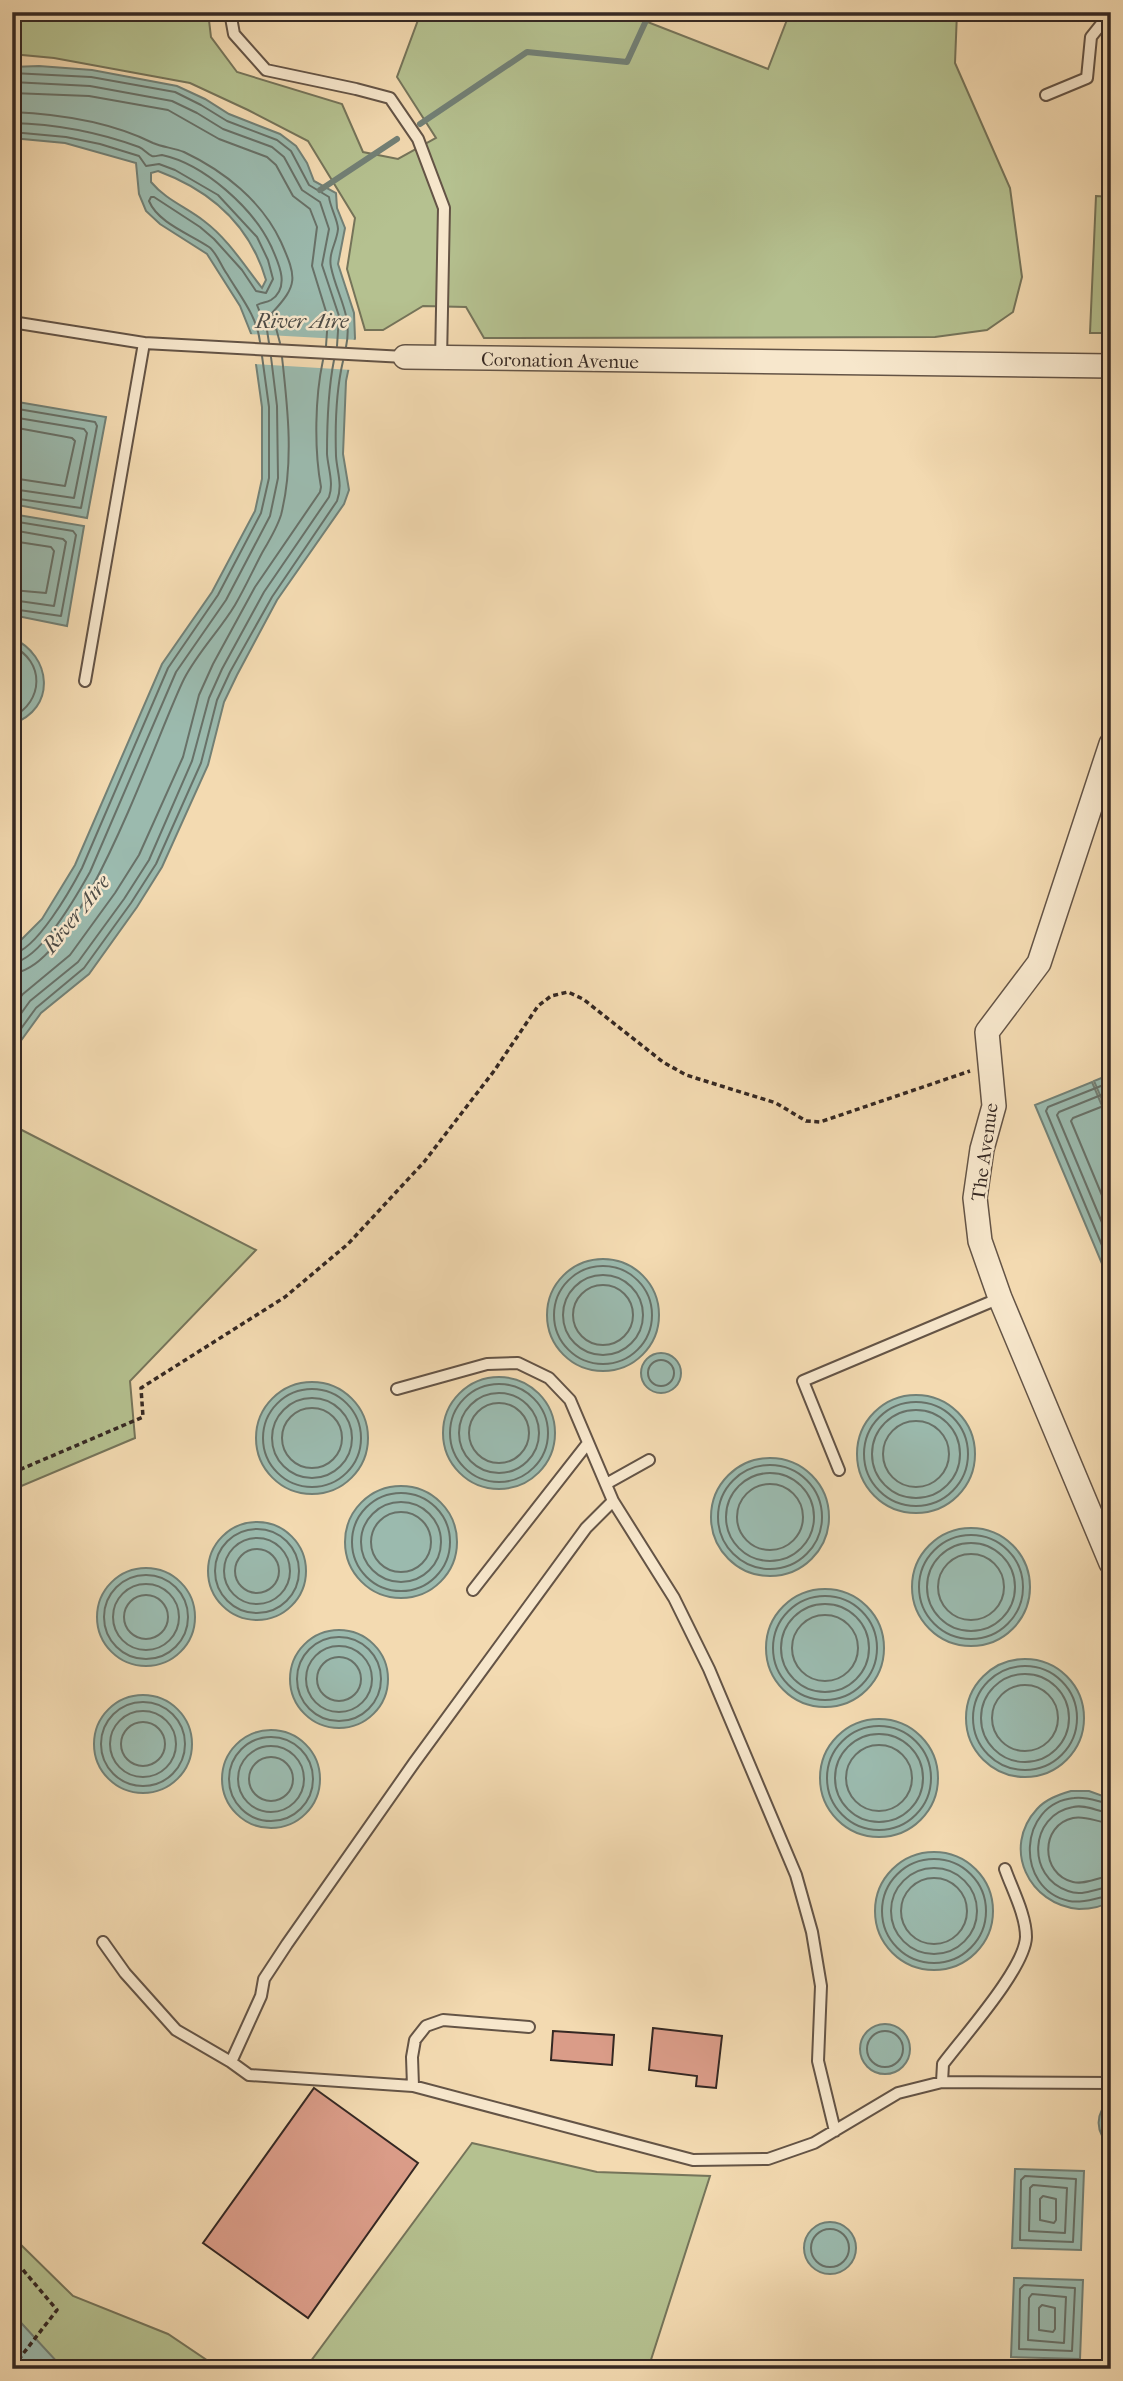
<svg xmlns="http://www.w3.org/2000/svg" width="1123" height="2381" font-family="'IM FELL French Canon',serif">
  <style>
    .green { fill: #b5c190; stroke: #75745a; stroke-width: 2 }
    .water { fill: #9bbaae; stroke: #728076; stroke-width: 2; fill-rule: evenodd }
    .pier { fill: #f3dab1 }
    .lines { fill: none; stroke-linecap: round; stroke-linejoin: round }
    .shore { stroke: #687168; stroke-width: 2 }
    .stream { stroke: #728076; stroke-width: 6 }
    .building { fill: #da9c88; stroke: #352823; stroke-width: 2 }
    .service-casing { stroke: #645446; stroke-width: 14 }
    .minor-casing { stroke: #645446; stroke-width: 26 }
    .path { stroke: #352823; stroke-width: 3.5; stroke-dasharray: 5 3.5; stroke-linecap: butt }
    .service { stroke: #f7e7cc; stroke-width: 10 }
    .minor { stroke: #f7e7cc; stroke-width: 23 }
    .labels { text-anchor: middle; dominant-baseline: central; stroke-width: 5; stroke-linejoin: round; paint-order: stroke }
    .street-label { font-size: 19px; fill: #352823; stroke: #f7e7cc }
    .water-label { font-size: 21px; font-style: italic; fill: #4e4c46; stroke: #f7e7cc }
  </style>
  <rect width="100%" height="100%" fill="#f3dab1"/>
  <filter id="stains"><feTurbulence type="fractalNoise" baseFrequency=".00286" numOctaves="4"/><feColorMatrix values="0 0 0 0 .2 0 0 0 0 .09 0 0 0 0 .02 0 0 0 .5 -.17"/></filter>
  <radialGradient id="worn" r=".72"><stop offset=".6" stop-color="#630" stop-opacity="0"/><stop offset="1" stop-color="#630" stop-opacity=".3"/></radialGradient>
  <path class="green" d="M12 12H208L211 37 237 72 342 104 363 152 398 159 436 138 397 77 421 12H622L768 69 790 12H957L955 63 1010 188 1022 277 1013 312 987 330 935 337 484 338 466 307 423 306 383 330H365L347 269 355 218 308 141 248 110 190 83 54 58 12 54Z
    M1096 196 1111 197V333H1090Z
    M12 1125 256 1250 130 1381 135 1438 12 1490Z
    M472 2143 597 2172 710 2176 648 2369H305Z
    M12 2236 73 2296 168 2334 220 2369H62L12 2313Z"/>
  <path class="water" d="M39 66 92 70 177 86 205 99 229 114 280 134 296 146 307 163 314 181 336 193 337 208 345 228 338 264 354 313 355 338 346 381 343 454 349 490 344 504 277 600 237 675 224 702 208 765 162 867 137 907 89 974 41 1013 12 1053V949L42 919 75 865 162 664 212 592 255 511 262 479V407L252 336 240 306 207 254 160 224 146 211 139 194 136 163 65 143 12 138V67ZM158 171C212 191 250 225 266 280L262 288C244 265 228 239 204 221 186 207 166 200 151 182V173Z
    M12 401 106 417 87 518 12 504Z
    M12 514 84 526 67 626 12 615Z
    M12 638C52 655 57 709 12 724Z
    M1111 1074V1121L1094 1081Z
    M1092 1082 1111 1127V1285L1035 1105Z
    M547 1315a56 56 0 1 1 112 0a56 56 0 1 1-112 0Z
    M641 1373a20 20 0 1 1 40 0a20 20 0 1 1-40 0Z
    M443 1433a56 56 0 1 1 112 0a56 56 0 1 1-112 0Z
    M256 1438a56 56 0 1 1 112 0a56 56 0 1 1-112 0Z
    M857 1454a59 59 0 1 1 118 0a59 59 0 1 1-118 0Z
    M711 1517a59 59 0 1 1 118 0a59 59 0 1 1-118 0Z
    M345 1542a56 56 0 1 1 112 0a56 56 0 1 1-112 0Z
    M208 1571a49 49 0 1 1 98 0a49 49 0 1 1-98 0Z
    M912 1587a59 59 0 1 1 118 0a59 59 0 1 1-118 0Z
    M97 1617a49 49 0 1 1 98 0a49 49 0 1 1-98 0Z
    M766 1648a59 59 0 1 1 118 0a59 59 0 1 1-118 0Z
    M290 1679a49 49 0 1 1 98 0a49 49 0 1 1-98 0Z
    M966 1718a59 59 0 1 1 118 0a59 59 0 1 1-118 0Z
    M94 1744a49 49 0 1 1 98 0a49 49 0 1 1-98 0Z
    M820 1778a59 59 0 1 1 118 0a59 59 0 1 1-118 0Z
    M222 1779a49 49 0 1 1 98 0a49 49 0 1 1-98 0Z
    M1071 1791H1089L1111 1799V1901C1102 1907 1090 1909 1079 1909 1029 1905 1001 1848 1037 1809 1046 1799 1058 1795 1071 1791Z
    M875 1911a59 59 0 1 1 118 0a59 59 0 1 1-118 0Z
    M860 2049a25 25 0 1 1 50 0a25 25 0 1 1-50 0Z
    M1111 2100V2146C1095 2133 1094 2113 1111 2100Z
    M1015 2169 1084 2171 1081 2250 1012 2248Z
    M804 2248a26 26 0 1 1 52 0a26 26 0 1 1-52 0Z
    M1014 2278 1083 2280 1080 2359 1011 2357Z
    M12 2313 60 2365 62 2369H12Z"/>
  <path class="pier" d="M248 334 358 340 352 370 252 364Z"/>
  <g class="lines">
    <path class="shore" d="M12 73 91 77 175 92 201 105 227 121 277 140 291 151 309 185 329 197C330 207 338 220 338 229 337 242 328 253 331 267 337 296 353 315 346 347
      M12 82 90 86 172 101 197 113 223 129 272 147 284 157 302 190 320 202 329 229 322 265 339 316 337 346
      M12 93 89 96 168 110 219 139 267 157 276 165 293 196 310 209 317 227 312 266 328 318 326 346
      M12 112C59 114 111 122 153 143 162 147 174 148 184 152 224 171 262 201 281 242 297 278 298 285 272 313L280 343
      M12 123C55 124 98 132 139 147 144 149 147 154 152 156 155 157 159 155 162 155 204 164 253 208 271 246 278 262 291 287 271 300 266 303 262 302 257 305L267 330 269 343
      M12 132 66 137 100 144 139 156 146 166 159 164 175 170 218 195 257 237 268 260 273 279 266 293 256 291 242 270 214 239 200 227 154 197H151L149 201C158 223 190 234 209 247 217 253 221 266 227 274 240 296 257 316 260 342
      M12 408 95 422 97 426 81 508 12 498
      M12 417 84 429 87 433 74 498 12 489
      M12 427 72 438 75 441 65 486 12 478
      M12 521 73 531 76 535 61 616 12 609
      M12 530 63 539 66 542 54 606 12 600
      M12 541 51 547 54 551 46 593 12 590
      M12 646C45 661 44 702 12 717
      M12 954C36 951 71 889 82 868L168 668 218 595 261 513 269 478V407L262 356
      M12 963C40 961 77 895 90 872L176 672 226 600 270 516 278 478 277 406 271 357
      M12 973C79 971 156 735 184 679 198 652 220 630 235 605 245 588 253 570 262 553 269 541 277 528 281 515 294 464 288 410 282 357
      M12 1008 23 994 70 955 115 893 139 855 183 757 199 695 213 664 255 587 320 492 321 487C314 449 315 397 323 360
      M12 1026 30 1001 78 962 124 899 149 860 192 761 209 698 222 669 264 592 329 497C334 483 328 468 327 454 327 423 328 390 334 360
      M12 1041 36 1008 84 968 131 903 156 864 201 763 217 700 230 672 272 597 337 501C343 485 337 472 336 456 335 425 336 391 343 361
      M1111 1082 1048 1107 1046 1111 1111 1267
      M1111 1091 1059 1112 1057 1115 1111 1244
      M1111 1103 1073 1118 1071 1121 1111 1217
      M554 1315a49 49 0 1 1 98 0a49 49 0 1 1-98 0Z
      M563 1315a40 40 0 1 1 80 0a40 40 0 1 1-80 0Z
      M573 1315a30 30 0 1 1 60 0a30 30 0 1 1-60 0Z
      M648 1373a13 13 0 1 1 26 0a13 13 0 1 1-26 0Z
      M450 1433a49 49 0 1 1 98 0a49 49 0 1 1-98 0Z
      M263 1438a49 49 0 1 1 98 0a49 49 0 1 1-98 0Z
      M459 1433a40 40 0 1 1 80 0a40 40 0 1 1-80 0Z
      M272 1438a40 40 0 1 1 80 0a40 40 0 1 1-80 0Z
      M864 1454a52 52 0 1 1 104 0a52 52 0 1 1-104 0Z
      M469 1433a30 30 0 1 1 60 0a30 30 0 1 1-60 0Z
      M282 1438a30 30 0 1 1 60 0a30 30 0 1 1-60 0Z
      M872 1454a44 44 0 1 1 88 0a44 44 0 1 1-88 0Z
      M883 1454a33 33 0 1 1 66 0a33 33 0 1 1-66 0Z
      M718 1517a52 52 0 1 1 104 0a52 52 0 1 1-104 0Z
      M726 1517a44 44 0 1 1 88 0a44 44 0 1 1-88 0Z
      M737 1517a33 33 0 1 1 66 0a33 33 0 1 1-66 0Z
      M352 1542a49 49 0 1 1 98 0a49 49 0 1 1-98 0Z
      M361 1542a40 40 0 1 1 80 0a40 40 0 1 1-80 0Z
      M371 1542a30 30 0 1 1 60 0a30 30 0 1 1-60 0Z
      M215 1571a42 42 0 1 1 84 0a42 42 0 1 1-84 0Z
      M919 1587a52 52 0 1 1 104 0a52 52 0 1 1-104 0Z
      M224 1571a33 33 0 1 1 66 0a33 33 0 1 1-66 0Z
      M927 1587a44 44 0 1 1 88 0a44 44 0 1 1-88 0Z
      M235 1571a22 22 0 1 1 44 0a22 22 0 1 1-44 0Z
      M938 1587a33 33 0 1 1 66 0a33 33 0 1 1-66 0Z
      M104 1617a42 42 0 1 1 84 0a42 42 0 1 1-84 0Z
      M113 1617a33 33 0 1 1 66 0a33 33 0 1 1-66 0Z
      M124 1617a22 22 0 1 1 44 0a22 22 0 1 1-44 0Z
      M773 1648a52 52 0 1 1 104 0a52 52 0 1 1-104 0Z
      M781 1648a44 44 0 1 1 88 0a44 44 0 1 1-88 0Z
      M792 1648a33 33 0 1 1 66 0a33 33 0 1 1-66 0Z
      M297 1679a42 42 0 1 1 84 0a42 42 0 1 1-84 0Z
      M306 1679a33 33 0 1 1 66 0a33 33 0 1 1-66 0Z
      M317 1679a22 22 0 1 1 44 0a22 22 0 1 1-44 0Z
      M973 1718a52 52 0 1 1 104 0a52 52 0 1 1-104 0Z
      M981 1718a44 44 0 1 1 88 0a44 44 0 1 1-88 0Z
      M992 1718a33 33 0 1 1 66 0a33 33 0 1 1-66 0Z
      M101 1744a42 42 0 1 1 84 0a42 42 0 1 1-84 0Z
      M110 1744a33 33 0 1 1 66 0a33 33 0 1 1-66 0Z
      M121 1744a22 22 0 1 1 44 0a22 22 0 1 1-44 0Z
      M827 1778a52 52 0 1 1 104 0a52 52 0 1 1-104 0Z
      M835 1778a44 44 0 1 1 88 0a44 44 0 1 1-88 0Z
      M229 1779a42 42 0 1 1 84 0a42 42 0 1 1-84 0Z
      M846 1778a33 33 0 1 1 66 0a33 33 0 1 1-66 0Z
      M238 1779a33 33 0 1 1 66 0a33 33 0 1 1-66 0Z
      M249 1779a22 22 0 1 1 44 0a22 22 0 1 1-44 0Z
      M1111 1804C1098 1802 1087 1796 1074 1798 1018 1803 1014 1889 1069 1901 1084 1904 1096 1897 1111 1896
      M1111 1813C1098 1812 1086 1804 1073 1807 1029 1815 1026 1877 1068 1891 1083 1897 1096 1888 1111 1887
      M1111 1823C1098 1823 1086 1815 1073 1818 1040 1825 1040 1874 1073 1882 1086 1885 1098 1877 1111 1876
      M882 1911a52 52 0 1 1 104 0a52 52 0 1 1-104 0Z
      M891 1911a43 43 0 1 1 86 0a43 43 0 1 1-86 0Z
      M901 1911a33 33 0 1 1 66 0a33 33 0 1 1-66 0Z
      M867 2049a18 18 0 1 1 36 0a18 18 0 1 1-36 0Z
      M1025 2176 1076 2179 1073 2242 1020 2240 1021 2180Z
      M1033 2185 1067 2188 1065 2233 1029 2231 1030 2188Z
      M1043 2196 1056 2199V2220L1054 2223 1040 2220V2199Z
      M811 2248a19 19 0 1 1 38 0a19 19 0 1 1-38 0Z
      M1024 2285 1075 2288 1072 2351 1019 2349 1020 2289Z
      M1032 2294 1066 2297 1064 2343 1028 2340 1029 2298Z
      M1042 2305 1055 2308V2329L1053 2332 1039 2330V2308Z"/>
    <path class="stream" d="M420 124 527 52 627 62 650 12
      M320 190 397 139"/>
  </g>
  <path class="building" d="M653 2028 722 2036 716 2088 696 2086 697 2076 649 2070Z
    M553 2031 614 2035 612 2065 551 2060Z
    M314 2088 418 2163 308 2318 203 2243Z"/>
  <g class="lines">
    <defs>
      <path id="service" d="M230 12 234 34 266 70 356 89 390 98 418 139 444 208 441 360
        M1046 95 1087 78 1091 37 1107 17
        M12 322 144 343 405 357
        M85 681 144 343
        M397 1389 487 1364 518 1363 549 1378 570 1400 613 1501 674 1598 709 1669 796 1875 812 1932 821 1986 818 2061 835 2131
        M839 1470 803 1381 1000 1298
        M606 1484 649 1460
        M613 1501 586 1528 414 1763 287 1944 264 1979 261 1996 231 2062 249 2075 413 2086 693 2160 768 2159 814 2143 898 2093 942 2082 1111 2083
        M473 1590 588 1443
        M103 1942 125 1973 176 2030 231 2062
        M942 2082 943 2064C964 2036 1025 1968 1026 1937 1026 1915 1012 1889 1005 1869
        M413 2086 412 2057 415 2040 426 2026 443 2020 529 2027"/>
      <path id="minor" d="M405 357 1111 366
        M1111 744 1039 963 987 1032 994 1106 982 1149 975 1198 980 1241 1000 1298 1111 1563"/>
    </defs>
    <use href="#service" class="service-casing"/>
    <use href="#minor" class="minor-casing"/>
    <path class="path" d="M12 1473 143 1417 141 1388 285 1297 348 1244 424 1162 494 1071 538 1006 551 996 568 992 583 999 663 1062 686 1075 776 1103 806 1121 820 1122 970 1071
      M12 2257 57 2310 12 2368"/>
    <use href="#service" class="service"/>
    <use href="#minor" class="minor"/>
  </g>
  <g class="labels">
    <g class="street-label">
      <text transform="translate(560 361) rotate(1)">Coronation Avenue</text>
      <text transform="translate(985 1152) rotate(-82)">The Avenue</text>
    </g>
    <g class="water-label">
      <text x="302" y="321">River Aire</text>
      <text transform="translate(76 914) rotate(-51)">River Aire</text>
    </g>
  </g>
  <rect width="1123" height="2381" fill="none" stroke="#f3dab1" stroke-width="42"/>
  <rect x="14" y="14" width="1095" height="2353" fill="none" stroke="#352823" stroke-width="3.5"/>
  <rect x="21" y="21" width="1081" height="2339" fill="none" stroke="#352823" stroke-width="2"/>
  <rect width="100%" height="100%" filter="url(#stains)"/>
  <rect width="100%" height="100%" fill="url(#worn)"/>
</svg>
